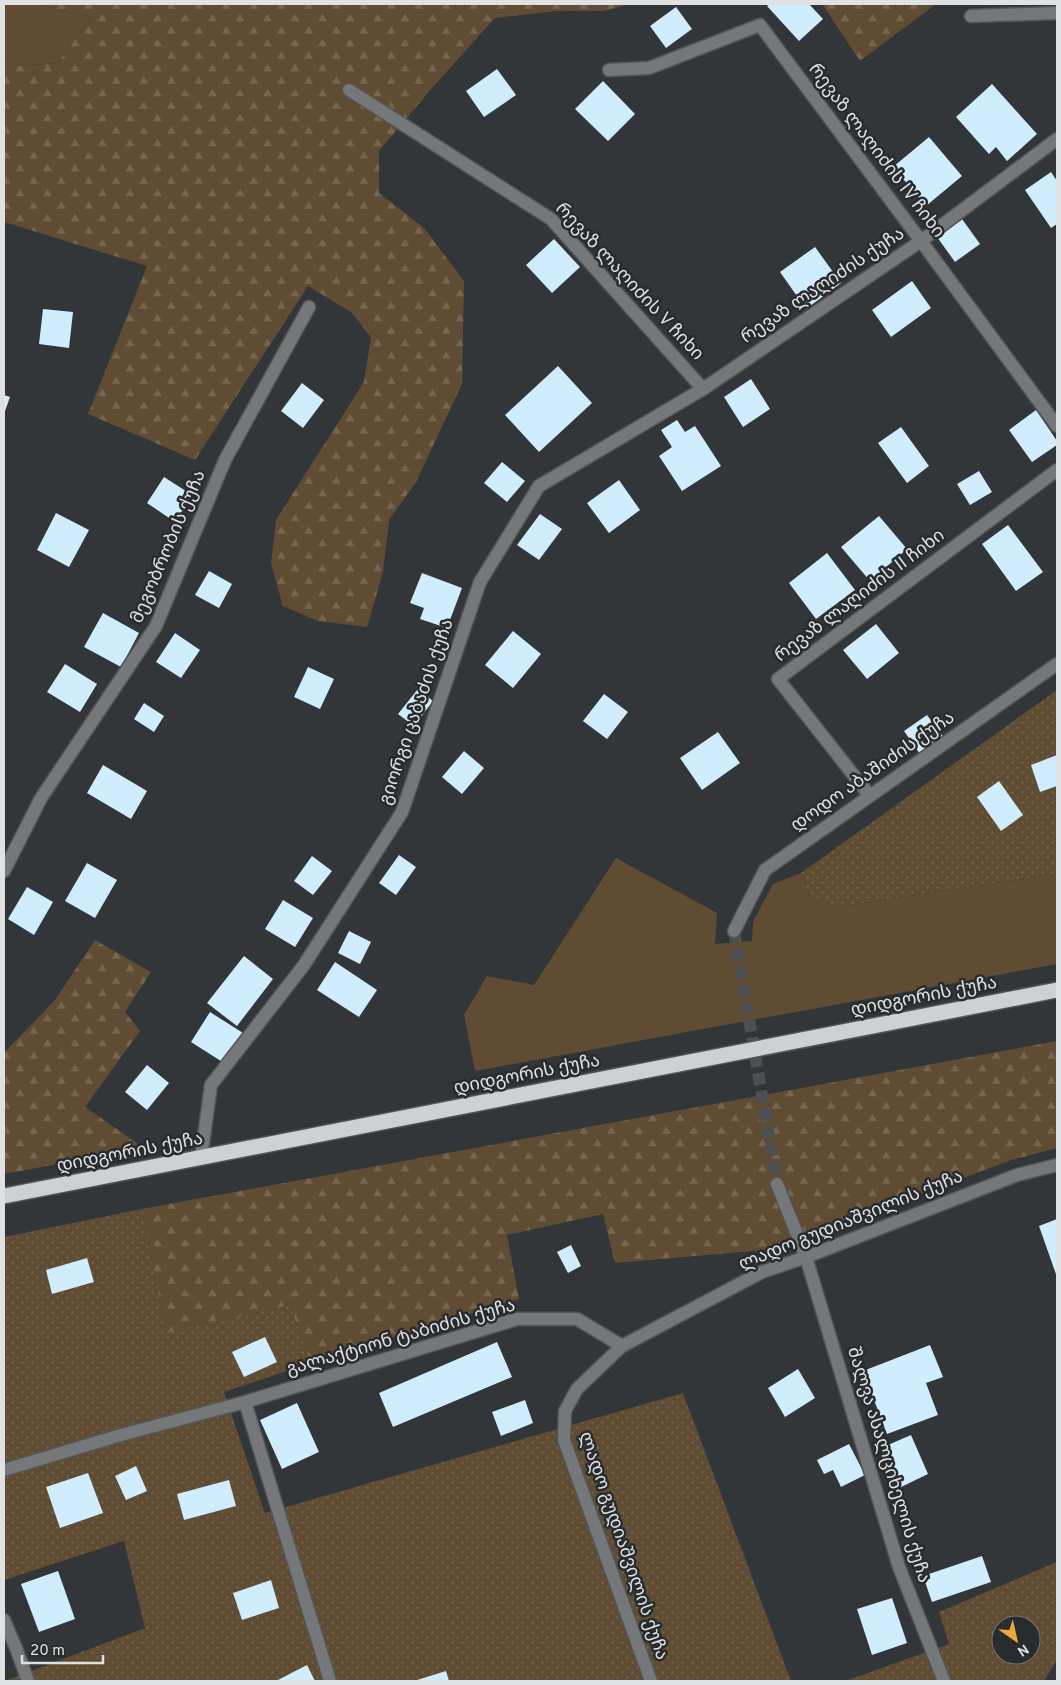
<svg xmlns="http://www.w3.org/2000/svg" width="1061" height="1685" font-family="Overpass,'Noto Sans Georgian',sans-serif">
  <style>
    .green { fill: #5f4c33 }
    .forest { fill: url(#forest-firs) }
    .garden { fill: url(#garden-dots); fill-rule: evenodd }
    .building { fill: #cfedfc }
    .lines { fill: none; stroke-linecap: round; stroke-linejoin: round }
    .minor-tunnel { stroke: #4d5052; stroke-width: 12; stroke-dasharray: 12 6; stroke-linecap: butt }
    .minor-casing { stroke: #525557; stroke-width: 15 }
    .highway-casing { stroke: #525557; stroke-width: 18 }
    .minor { stroke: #767778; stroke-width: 12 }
    .highway { stroke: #cdd1d3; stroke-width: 15 }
    .labels { text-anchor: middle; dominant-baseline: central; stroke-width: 5; stroke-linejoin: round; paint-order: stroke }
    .street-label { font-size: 18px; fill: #dfe1e2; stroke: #292c2e }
  </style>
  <defs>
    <pattern id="forest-firs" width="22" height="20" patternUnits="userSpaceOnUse" patternTransform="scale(1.25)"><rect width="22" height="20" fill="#5f4c33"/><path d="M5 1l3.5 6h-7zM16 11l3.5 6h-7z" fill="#766650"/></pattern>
    <pattern id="garden-dots" width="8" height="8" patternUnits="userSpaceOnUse" patternTransform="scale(1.25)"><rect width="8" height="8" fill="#5f4c33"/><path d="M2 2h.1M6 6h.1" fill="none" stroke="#766650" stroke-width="1.8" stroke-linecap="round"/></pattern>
  </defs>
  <rect width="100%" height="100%" fill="#333638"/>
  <path class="green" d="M4 4H35L92 17 57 63 15 66 4 60Z
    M616 858 717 913 715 944 752 941 753 922 773 884 801 873 809 895 837 907 1057 874V964L475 1071 464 1015 487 976 534 985Z"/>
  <path class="forest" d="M35 4H630L604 11H555L495 18 432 88 379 151V193L424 228 464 281 462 384 416 482 389 520 383 572 367 627 318 621 283 606 271 563 276 520 364 382 371 337 351 312 308 286 195 460 88 414 147 266 4 222V60L15 66 57 63 92 17Z
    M822 4H936L860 61Z
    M95 940 151 972 125 1012 140 1031 85 1107 144 1148 4 1174V1053L55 1000Z
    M1057 1041V1148L1011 1160 774 1249 615 1263 603 1214 507 1235 519 1299 310 1363 290 1305 166 1334 142 1209Z"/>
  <path class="garden" d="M1057 690V874L837 907 809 895 801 873Z
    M142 1209 166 1333 290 1305 310 1363 224 1392 265 1513 683 1393 791 1681H5L145 1628 124 1541 4 1580V1237Z
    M1057 1562V1660L1044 1681H845L949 1644 939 1612ZM1001 1625H1031V1655H1001Z"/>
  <path class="building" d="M770 4H809L823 19 799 41 767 6Z
    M676 7 692 29 666 48 650 26Z
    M497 69 516 95 484 117 466 91Z
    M603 81 635 114 608 141 575 109Z
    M992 84 1037 134 1007 161 996 147 989 154 956 117Z
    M929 137 962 176 926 206 893 167Z
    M1051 172 1057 181V224L1051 228 1025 190Z
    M962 219 980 244 955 262 937 237Z
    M554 239 580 267 552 293 526 265Z
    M815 247 841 283 806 309 780 272Z
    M912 281 931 308 891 337 872 310Z
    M43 309 73 312 69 348 39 344Z
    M558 366 592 403 539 452 505 415Z
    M751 379 770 409 743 427 724 397Z
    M302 383 324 400 303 428 281 411Z
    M4 395 10 397 4 414Z
    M1036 410 1057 441V445L1032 462 1009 430Z
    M677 420 685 432 695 426 721 466 682 491 659 456 672 447 661 430Z
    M901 427 929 466 907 483 878 443Z
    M502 462 525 481 507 502 484 483Z
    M979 471 992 492 970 505 957 484Z
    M164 477 192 495 175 522 147 503Z
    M619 480 640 510 609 533 587 503Z
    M56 513 89 530 69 567 37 550Z
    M540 514 562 529 539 560 517 545Z
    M879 516 907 549 870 581 841 547Z
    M1008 525 1043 572 1016 591 982 544Z
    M827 553 855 590 816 619 789 583Z
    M209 571 232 584 219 608 195 595Z
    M422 573 462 588 447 628 420 619 424 608 410 603Z
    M103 613 139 633 121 667 84 647Z
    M876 624 899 653 867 679 843 650Z
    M513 631 541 654 513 688 485 665Z
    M175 633 200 650 181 678 156 662Z
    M65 664 97 684 80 712 47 692Z
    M308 667 334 679 320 709 294 697Z
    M418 689 433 701 414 726 398 714Z
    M604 694 628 712 607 739 583 721Z
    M144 703 164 716 154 732 134 719Z
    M927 715 944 738 920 754 904 731Z
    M718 732 740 763 702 790 680 758Z
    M464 751 484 768 462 794 442 777Z
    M1057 755V786L1040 792 1031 765Z
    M103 765 147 791 131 819 87 793Z
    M999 781 1023 815 1001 831 977 797Z
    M399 855 416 867 396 895 379 883Z
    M312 856 332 871 313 895 294 881Z
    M87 863 117 880 95 918 65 901Z
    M27 887 53 902 34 935 8 919Z
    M283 900 313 918 295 947 265 929Z
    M349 931 371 942 360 964 338 953Z
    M244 956 273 979 237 1026 207 1003Z
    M335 962 377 990 359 1017 317 990Z
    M210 1012 243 1033 224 1063 191 1042Z
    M147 1065 169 1083 147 1110 125 1092Z
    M1057 1219V1277L1039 1226Z
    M571 1245 581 1266 568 1273 557 1252Z
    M87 1258 94 1282 52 1294 46 1270Z
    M265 1337 277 1362 244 1377 232 1352Z
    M497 1342 512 1377 393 1427 379 1393Z
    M930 1345 943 1377 926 1383 938 1415 887 1434 863 1371Z
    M798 1369 815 1398 785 1417 768 1388Z
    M525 1400 533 1423 501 1436 492 1412Z
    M297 1403 319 1452 282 1469 260 1420Z
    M911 1435 928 1474 899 1488 881 1448Z
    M849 1444 865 1475 841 1487 833 1470 824 1474 817 1460Z
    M136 1466 147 1491 126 1500 115 1476Z
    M88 1473 103 1513 60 1528 46 1487Z
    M229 1480 236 1506 184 1520 177 1494Z
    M982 1556 991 1582 932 1602 923 1576Z
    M58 1571 75 1619 39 1632 21 1584Z
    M271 1580 279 1608 242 1620 233 1593Z
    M892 1598 907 1643 872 1655 857 1609Z
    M307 1665 315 1681H276Z
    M446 1671 449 1681H414Z"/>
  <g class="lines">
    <path class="minor-tunnel" d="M734 931 777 1184"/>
    <defs>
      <path id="minor" d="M971 16 1057 13
        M609 70 649 68 760 25 921 241 1057 426
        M349 90 551 219 703 389
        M870 796 778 679 1057 470
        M4 871 41 798 156 626 225 460 309 307
        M734 931 765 870 1057 664
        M201 1158 211 1085 304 965 402 812 480 582 539 486 703 389 921 241 1057 139
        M777 1184 806 1257 899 1567 944 1681
        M245 1402 330 1681
        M4 1470 121 1435 245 1402 517 1319H577L622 1346
        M4 1620 16 1648 28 1681
        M651 1681 564 1440 565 1411 577 1389 622 1346 762 1272 806 1257 1017 1175 1057 1165"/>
      <path id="highway" d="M4 1196 1057 990"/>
    </defs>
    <use href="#minor" class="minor-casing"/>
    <use href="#highway" class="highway-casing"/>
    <use href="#minor" class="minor"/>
    <use href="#highway" class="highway"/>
  </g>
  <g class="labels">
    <g class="street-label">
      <text transform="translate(876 151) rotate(53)">რევაზ ლაღიძის IV ჩიხი</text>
      <text transform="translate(629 282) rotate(47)">რევაზ ლაღიძის V ჩიხი</text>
      <text transform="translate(823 286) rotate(-34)">რევაზ ლაღიძის ქუჩა</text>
      <text transform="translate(169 547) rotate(-67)">მეგობრობის ქუჩა</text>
      <text transform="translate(860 596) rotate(-37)">რევაზ ლაღიძის II ჩიხი</text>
      <text transform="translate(417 712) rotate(-71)">გიორგი ცაბაძის ქუჩა</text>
      <text transform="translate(873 772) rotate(-35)">დოდო აბაშიძის ქუჩა</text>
      <text transform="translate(924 997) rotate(-11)">დიდგორის ქუჩა</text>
      <text transform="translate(527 1075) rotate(-11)">დიდგორის ქუჩა</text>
      <text transform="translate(130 1153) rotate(-11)">დიდგორის ქუჩა</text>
      <text transform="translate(851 1221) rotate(-22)">ლადო გუდიაშვილის ქუჩა</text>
      <text transform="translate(401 1338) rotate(-16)">გალაქტიონ ტაბიძის ქუჩა</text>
      <text transform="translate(888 1465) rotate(73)">შალვა ასალციხელის ქუჩა</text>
      <text transform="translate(623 1546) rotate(71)">ლადო გუდიაშვილის ქუჩა</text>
    </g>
  </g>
  <rect width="1061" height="1685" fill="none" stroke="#dfe1e2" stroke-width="10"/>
  <g transform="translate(1016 1640) rotate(146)"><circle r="24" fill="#292c2e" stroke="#727476"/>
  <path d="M0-4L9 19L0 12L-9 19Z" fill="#eda83c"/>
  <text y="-8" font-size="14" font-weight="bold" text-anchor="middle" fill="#dfe1e2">N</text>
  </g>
  <path d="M22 1655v8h81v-8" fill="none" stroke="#dfe1e2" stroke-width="2.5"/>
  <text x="30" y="1655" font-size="15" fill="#dfe1e2" stroke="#292c2e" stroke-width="4" paint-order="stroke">20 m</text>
</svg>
